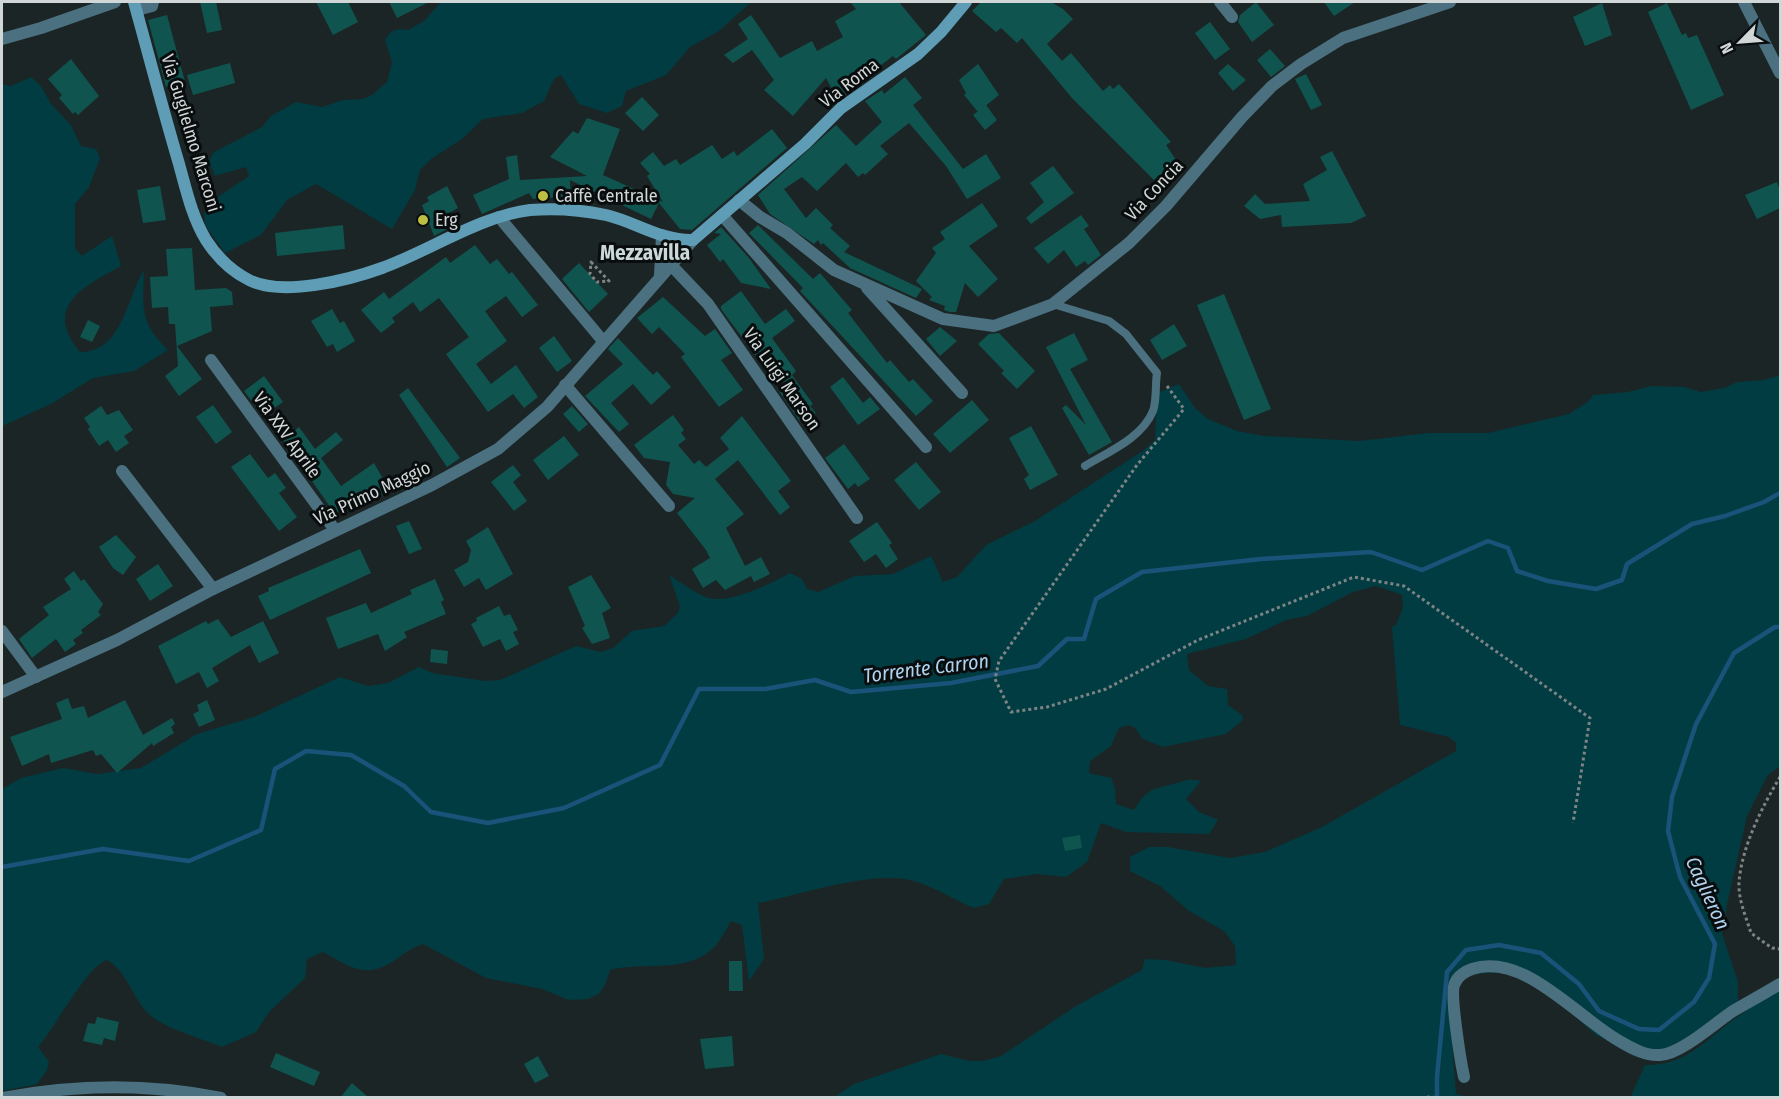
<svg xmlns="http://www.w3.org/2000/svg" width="1782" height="1099" font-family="'Fira Sans Condensed',sans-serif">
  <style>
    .green { fill: #003c41 }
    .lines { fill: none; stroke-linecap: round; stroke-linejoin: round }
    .stream { stroke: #1a537a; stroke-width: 4.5 }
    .building { fill: #0f544e }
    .path { stroke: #7d8485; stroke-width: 3; stroke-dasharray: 3 3; stroke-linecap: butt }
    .service { stroke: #4b7180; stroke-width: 8 }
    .minor { stroke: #4b7180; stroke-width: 12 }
    .tertiary { stroke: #4b7180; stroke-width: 12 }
    .secondary { stroke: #5e9db5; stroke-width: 12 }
    .poi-dot { fill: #bdbf43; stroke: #090d0e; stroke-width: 2 }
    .labels { text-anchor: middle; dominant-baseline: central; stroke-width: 6; stroke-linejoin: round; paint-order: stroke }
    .street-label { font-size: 18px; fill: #d1d6d7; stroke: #090d0e }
    .poi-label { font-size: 18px; fill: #d1d6d7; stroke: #090d0e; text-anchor: start }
    .water-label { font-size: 20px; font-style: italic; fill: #afd2ef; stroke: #090d0e }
    .quarter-label { font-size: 21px; font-weight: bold; fill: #cbd7d8; stroke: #090d0e }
  </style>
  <rect width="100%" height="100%" fill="#1c2526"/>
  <path class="green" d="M441 2H751L719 31 690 47 666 75 626 91 622 106 607 113 579 104 561 75 554 79 544 101 522 113 483 119 462 139 431 159 420 170 415 190 392 229 316 184 287 200 261 235 225 253 205 225 204 213 213 200 249 176 246 167 215 176 209 161 214 152 262 127 271 116 296 102 322 107 343 100 363 99 372 95 387 82 392 62 385 40C392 29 395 28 408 30L424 21Z
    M31 77 41 86 51 104 71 125 81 146 96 149 100 158 89 187 75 204V248L82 256 112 236 121 266C84 286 42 307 80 352 122 353 127 297 144 270 143 309 139 321 168 350L134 371 93 378 51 404 2 426V84L11 86Z
    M1780 375V766L1767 776 1747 816 1728 900 1722 934 1738 981V1004L1687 1049 1629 1052 1596 1035 1551 995 1523 978 1496 972 1468 975 1448 989 1456 1094 1469 1097H834L854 1084 941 1054 970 1061H983L1001 1056 1076 1006 1142 970 1145 959 1166 960 1205 968 1236 965 1235 946 1224 931 1189 911 1160 886 1130 871V857L1149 847H1168L1230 858 1265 852 1322 827 1456 751V743L1449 737 1400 725 1392 627 1396 625 1403 608 1402 595 1376 586 1353 592 1307 616 1286 620 1246 639 1187 654 1189 670 1208 686 1227 689 1228 705 1242 715 1243 720 1226 734 1163 747 1143 739 1135 728 1129 725 1119 728 1111 746 1090 761 1089 773 1111 778 1115 788 1116 804 1134 810C1148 789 1149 790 1173 784 1185 781 1188 778 1201 781L1186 799 1199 812 1218 820 1209 834 1126 832 1101 823 1087 862 1066 877 1037 874 1004 879 989 904 974 908C954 900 935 887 914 881 873 869 801 895 758 903L764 959 749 981 742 925 731 921C726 929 722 938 716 945 690 975 644 961 610 970L605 985 599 994 588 999 569 1000 542 989 486 978 423 944C411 948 405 953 395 960 366 980 350 967 323 952L307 959 305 978 269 1012 256 1032 222 1047C203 1039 164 1028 150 1015 132 999 129 973 107 960 87 966 55 1028 38 1047L49 1062 47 1070 37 1084 2 1091V789L21 778 63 768 97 774 141 768 197 734 254 717 340 677 368 686 388 683 419 667 432 673 485 681 500 680 576 646 601 652 613 648 632 631 664 626 678 613 680 606 669 575C681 582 693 592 706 597 727 606 772 583 790 573L802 579 807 589 818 592 855 576 893 574 931 556 943 582 957 577 986 545 1035 521 1144 450 1155 440 1157 393 1179 384 1195 408 1208 419 1237 431 1264 436 1359 441 1428 433H1488L1569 414 1589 401 1593 395 1628 392 1651 386 1684 387 1701 392 1724 388 1737 382 1764 380Z
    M1780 990V1097L1630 1098 1645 1065C1687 1066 1706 1039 1737 1017 1751 1007 1766 998 1780 990Z"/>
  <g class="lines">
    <path class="stream" d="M2 867 103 849 189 861 261 830 275 769 306 751 351 755 404 786 431 812 488 823 564 808 660 765 699 689H765L815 680 851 692 951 683 1038 666 1067 639H1084L1096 599 1142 572 1261 559 1371 552 1422 570 1488 541 1508 548 1517 571 1548 581 1596 589 1622 580 1627 564 1692 524 1725 516 1764 502 1780 493
      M1437 1098V1077L1447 972 1466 950 1499 945 1541 953 1579 984 1599 1011 1639 1029 1659 1030 1694 1002 1709 978 1715 944 1680 877 1668 831 1672 797 1696 724 1734 653 1775 627H1780"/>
  </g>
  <path class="building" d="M200 2H216L222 30 207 33Z
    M316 2H348L358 22 333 35Z
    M389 2H429L397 18Z
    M850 2H899L926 35 896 59 893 56 872 72 874 75 838 100 826 78 793 116 764 90 774 80 752 50 733 63 724 55 748 39 738 24 751 15 780 58 812 41 817 51 843 37 835 21 856 9Z
    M981 2H1051L1063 9 1073 19 1047 44 1062 61 1071 53 1103 91 1110 85 1113 89 1119 84 1171 142 1166 145 1178 163 1170 166 1155 181 1072 98 1022 38 1017 43 1001 28 996 32 972 11Z
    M1256 2 1274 25 1252 42 1238 22 1240 15Z
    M1324 2H1355L1334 16Z
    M1602 3 1612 35 1585 46 1573 17Z
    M1667 3 1682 35 1686 33 1688 38 1697 35 1724 95 1691 110 1648 12Z
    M167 15 185 82 166 87 148 20Z
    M1210 22 1230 49 1215 60 1195 33Z
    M1270 49 1285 66 1271 77 1257 60Z
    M71 59 99 96 78 115 75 112 73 114 59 98 62 95 48 79Z
    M230 63 235 83 193 95 187 75Z
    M978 64 999 95 978 112 964 95 966 93 959 80Z
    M1228 64 1246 80 1233 91 1218 73Z
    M1306 74 1322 105 1311 110 1295 79Z
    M905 77 922 98 913 105 963 169 986 154 1001 178 967 199 946 166 909 123 880 146 888 154 865 175 863 173 858 177 846 163 817 191 802 177 784 189 806 218 816 208 833 225 830 228 850 246 844 252 922 289 916 298 850 268 823 243 821 245 818 240 814 244 770 214 758 195 836 125 856 146 882 122 865 101 882 90 884 94Z
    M642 97 659 115 643 131 625 113Z
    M986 105 997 120 985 130 973 115Z
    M587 118 620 129 603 175 663 202 647 176 650 174 640 163 653 152 664 166 676 159 680 165 712 145 722 159 734 151 737 156 772 129 787 148 692 230 680 229 659 203 651 219 570 180 571 200 562 197 533 199 529 193 482 214 473 195 509 179 506 157 517 155 520 180 587 176 550 157 573 131 578 134Z
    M1332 151 1366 216 1351 223 1282 227 1281 215 1260 219 1244 206 1255 194 1265 204 1310 201 1303 184 1327 170 1320 157Z
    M1053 166 1074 193 1031 224 1026 218 1044 202 1030 183Z
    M1777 182 1780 190V208L1757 219 1745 195Z
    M160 186 166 220 143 223 137 190Z
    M447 186 458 208 443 216 449 228 434 236 422 205 429 201 427 197Z
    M982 203 998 226 969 246 998 279 978 297 965 283 956 312H950L944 310 945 306 929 300 932 297 916 281 936 253 932 248 945 239 940 232Z
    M1081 215 1089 226 1084 229 1101 255 1088 265 1085 261 1076 267 1064 250 1048 264 1034 248Z
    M343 225 345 249 277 256 275 233Z
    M758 225 813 279 820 273 852 310 848 313 887 363 890 360 909 382 913 379 933 401 916 416 800 291 803 288 749 233Z
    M721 227 749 258 771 289 741 283 723 259 720 262 707 245 721 234 714 233Z
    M475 245 490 264 497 259 509 274 512 272 538 305 522 317 506 296 485 311 507 341 476 364 491 384 516 365 538 397 524 408 513 394 488 412 446 354 469 337 439 298 420 312 413 302 392 318 395 322 381 333 361 310 384 292 389 299 446 257 450 263Z
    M192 248 195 290 226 288 232 292 233 305 210 307 212 331 177 346 202 379 179 396 165 376 178 366 175 324H169L168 307 152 308 150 277 168 276 166 249Z
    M579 263 608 294 589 312 562 279Z
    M741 291 765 324 786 309 795 321 772 338 796 371 792 375 813 404 810 406 816 413 801 423 777 388 784 383 773 369 768 372 721 309V306Z
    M1224 294 1271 409 1244 420 1197 305Z
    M663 297 705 336 715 329 732 353 721 360 743 390 719 407 681 357 685 354 659 327 652 334 637 318Z
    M332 309 340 323 344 321 355 341 337 352 333 344 327 347 311 321Z
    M88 320 100 326 92 342 80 337Z
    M1174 324 1187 346 1162 360 1150 340Z
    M940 327 957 341 940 356 926 339Z
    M999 333 1035 371 1017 389 1001 373 1004 371 978 344 989 334Z
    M1074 333 1088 360 1070 369 1112 442 1089 455 1062 408 1066 405 1086 425 1046 347Z
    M554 336 572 361 557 372 539 348Z
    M618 338 653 375 657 371 671 387 651 405 633 384 611 403 629 424 619 432 585 396 623 364 608 349Z
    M264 376 283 402 263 416 244 391Z
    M843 377 863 403 870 397 880 409 858 425 830 387Z
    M408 388 460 458 447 467 399 395Z
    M972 400 989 420 950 453 933 434Z
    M213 405 232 432 216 444 196 417Z
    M101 406 107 415 119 410 133 430 124 436 129 443 116 452 108 440 99 446 88 429 90 427 84 418Z
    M572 406 588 424 579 432 563 414Z
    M673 415 684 430 681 433 686 439 678 445 694 464 699 460 706 467 729 449 720 438 742 416 791 481 778 491 790 507 780 515 738 460 715 479 744 514 726 528 745 566 761 557 770 574 754 582 751 576 725 590 716 580 703 588 692 569 710 558 706 550 677 513 695 498 673 494 666 485 670 462 644 458 634 445Z
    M291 426 294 431 299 427 315 449 336 432 343 440 321 458 341 486 374 463 390 491 367 503 362 495 335 514 279 434Z
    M1031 426 1058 475 1030 490 1024 479 1029 475 1009 438Z
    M564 436 579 455 548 480 533 460Z
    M844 444 870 479 858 487 855 483 848 489 825 458Z
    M250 454 268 478 275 473 286 488 279 493 297 517 279 531 231 467Z
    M916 462 941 492 919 510 894 480Z
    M513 465 521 475 513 482 527 501 514 511 491 482Z
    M409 521 422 549 409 554 396 526Z
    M877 522 892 543 889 545 898 559 886 568 876 554 864 562 849 541Z
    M488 527 513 574 486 590 479 578 464 587 454 570 468 562 471 550 466 541Z
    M116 535 136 557 123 575 113 568 99 547Z
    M360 549 371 573 270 620 258 596 269 591 268 588Z
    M158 564 173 586 150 601 136 579Z
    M74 571 81 581 84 579 103 604 98 612 101 615 81 630 83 633 73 640 76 644 65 652 56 639 32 658 19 639 49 615 43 607 71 589 64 579Z
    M591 575 611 608 602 613 610 638 592 644 582 628 585 626 568 587Z
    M435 579 444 600 441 602 446 614 404 632 407 637 385 651 378 634 338 649 326 618 366 603 371 613 412 594 410 590Z
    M499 606 504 616 510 614 518 630 513 632 519 644 506 651 500 639 483 647 471 624 477 621 476 618Z
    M218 619 231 637 263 621 279 653 259 663 250 645 212 668 219 681 207 688 199 672 176 684 158 646 206 621 208 624Z
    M431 649 448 651 447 664 430 662Z
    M68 698 72 709 84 706 88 718 125 700 143 735 172 718 175 724 171 727 174 733 153 746 152 743 117 773 101 754 96 756 93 750 51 763 49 754 22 766 10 737 62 719 56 703Z
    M207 700 215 720 199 727 193 714 199 711 197 705Z
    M1080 835 1082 848 1065 851 1062 838Z
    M729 961H742L743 991H729Z
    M97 1017 119 1022 115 1041 104 1038 102 1045 83 1041 88 1023 95 1024Z
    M732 1036 734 1066 705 1069 700 1039Z
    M276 1053 320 1072 314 1086 270 1067Z
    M538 1056 549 1076 535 1083 524 1064Z
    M352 1083 369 1098H340Z"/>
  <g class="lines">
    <path class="path" d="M591 262 609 281 597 282 590 274Z
      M1167 386 1184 409 1137 465 999 661 995 679 1011 712 1047 707 1106 689 1198 640 1354 577 1404 586 1590 718 1573 823
      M1780 777C1762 807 1742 846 1739 882 1738 899 1746 917 1751 933L1772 948 1780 949
      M1427 1097 1447 1098"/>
    <path class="service" d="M1053 304 1109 321 1126 334 1157 373C1155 385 1157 400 1153 411 1142 438 1108 452 1085 466"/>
    <path class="minor" d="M1220 2 1232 17
      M1744 2 1780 73
      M137 10 152 6 153 2
      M2 39 41 28 115 2
      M739 200 760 217 787 233 834 270 943 319 994 326 1053 304 1129 243 1166 206 1242 117 1272 86 1301 64 1343 38 1450 2
      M722 215 926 447
      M499 217 603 341
      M671 265 708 304 857 518
      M867 288 962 393
      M211 360 335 530
      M565 385 669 506
      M122 471 213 589
      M2 631 36 677
      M1464 1077C1461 1063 1449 992 1455 983 1458 976 1466 971 1472 969 1525 952 1577 1018 1621 1042 1633 1049 1646 1056 1660 1055 1681 1054 1715 1023 1733 1011 1749 1002 1765 993 1780 984"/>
    <path class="tertiary" d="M660 276 662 235
      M2 692 117 640 213 589 432 485 498 449 547 407 693 240
      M3 1098C77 1084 147 1083 221 1098"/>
    <path class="secondary" d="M134 2C149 56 163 110 179 164 186 189 192 217 206 240 217 257 231 271 249 280 282 297 349 280 382 268 429 251 480 216 530 210 554 208 582 210 606 215 636 222 661 241 693 240L805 144 841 108 918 54 941 32 966 2"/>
  </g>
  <g class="poi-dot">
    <circle cx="543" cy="196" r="6"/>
    <circle cx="423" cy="220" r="6"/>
  </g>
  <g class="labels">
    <g class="street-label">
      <text transform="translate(849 83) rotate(-37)">Via Roma</text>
      <text transform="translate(191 133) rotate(73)">Via Guglielmo Marconi</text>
      <text transform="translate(1154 190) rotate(-47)">Via Concia</text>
      <text transform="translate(782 379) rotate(55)">Via Luigi Marson</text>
      <text transform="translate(287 435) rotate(54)">Via XXV Aprile</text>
      <text transform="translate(372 493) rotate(-25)">Via Primo Maggio</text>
    </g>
    <g class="poi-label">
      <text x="555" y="196">Caffè Centrale</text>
      <text x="435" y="220">Erg</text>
    </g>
    <g class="water-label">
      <text transform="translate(926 668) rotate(-7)">Torrente Carron</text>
      <text transform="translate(1708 893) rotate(65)">Caglieron</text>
    </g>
    <g class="quarter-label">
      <text x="645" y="253">Mezzavilla</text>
    </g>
  </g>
  <rect width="1782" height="1099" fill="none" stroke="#d1d6d7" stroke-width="6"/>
  <g transform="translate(1740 42) rotate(245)" stroke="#090d0e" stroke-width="4.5" paint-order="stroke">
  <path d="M0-4.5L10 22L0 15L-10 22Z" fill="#d1d6d7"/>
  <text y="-9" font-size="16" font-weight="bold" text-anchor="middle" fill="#d1d6d7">N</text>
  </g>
</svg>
